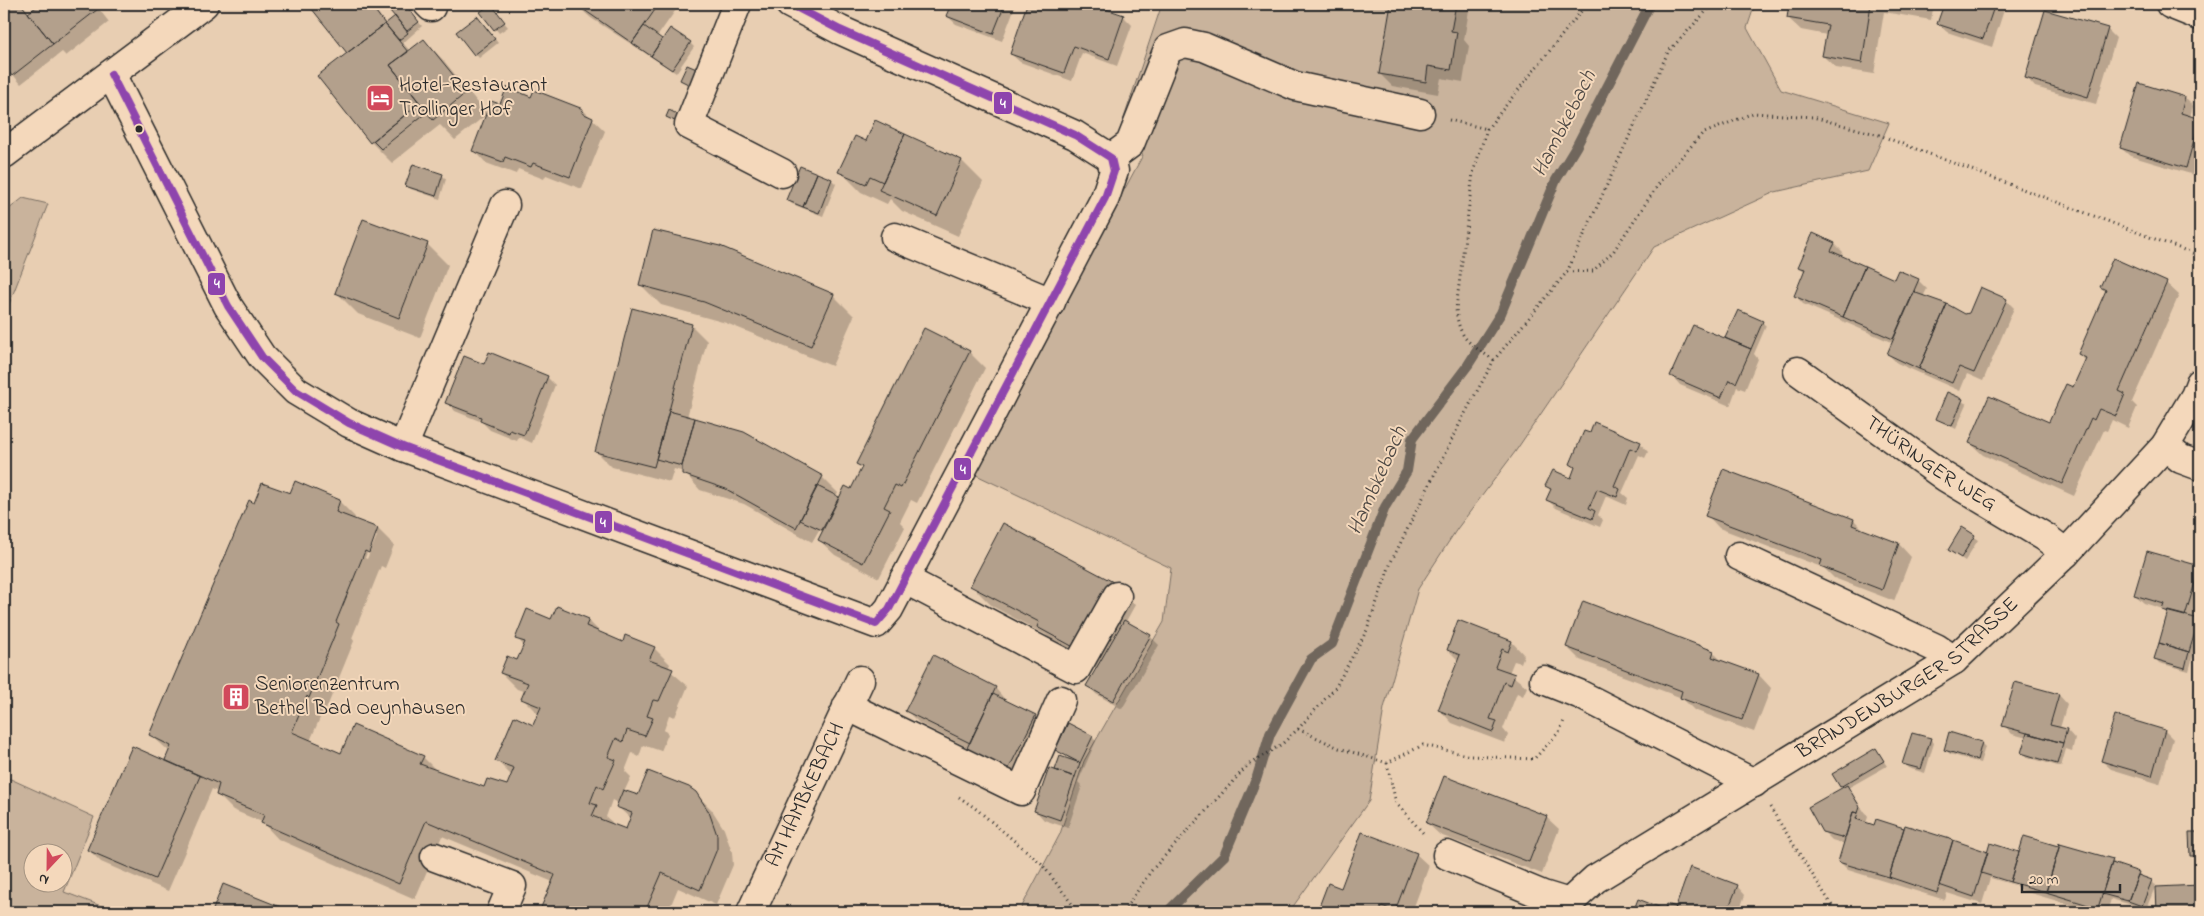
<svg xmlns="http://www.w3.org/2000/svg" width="2204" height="916" font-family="'Indie Flower',sans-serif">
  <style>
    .green { fill: #c9b39c; stroke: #7a6f64; fill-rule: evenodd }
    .shadow { fill: #0003; fill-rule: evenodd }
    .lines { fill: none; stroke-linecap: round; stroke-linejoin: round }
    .stream { stroke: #6f665c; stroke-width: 10 }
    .building { fill: #b3a08c; stroke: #2b2b2b }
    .minor-casing { stroke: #2b2b2b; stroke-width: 31 }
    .major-casing { stroke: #2b2b2b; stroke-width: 31 }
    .path { stroke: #2b2b2b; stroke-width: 3; stroke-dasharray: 1 4; stroke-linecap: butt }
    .minor { stroke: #f4d8bb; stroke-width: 28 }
    .major { stroke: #f4d8bb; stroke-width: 28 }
    .bus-1-casing { stroke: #f4d8bb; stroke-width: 11 }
    .bus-1 { stroke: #8e44ad; stroke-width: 8 }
    .bus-dot { fill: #2b2b2b; stroke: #f4d8bb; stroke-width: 2 }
    .labels { text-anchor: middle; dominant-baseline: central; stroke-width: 4; stroke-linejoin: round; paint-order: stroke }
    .poi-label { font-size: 21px; fill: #2b2b2b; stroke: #f4d8bb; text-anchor: start }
    .street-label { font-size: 21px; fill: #2b2b2b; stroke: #f4d8bb }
    .water-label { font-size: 22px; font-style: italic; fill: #4d4844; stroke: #f4d8bb }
    .line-badge { stroke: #f4d8bb; stroke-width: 2 }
    .badge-label { font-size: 14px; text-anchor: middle; font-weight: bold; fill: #fff }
  </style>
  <rect width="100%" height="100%" fill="#e8ceb2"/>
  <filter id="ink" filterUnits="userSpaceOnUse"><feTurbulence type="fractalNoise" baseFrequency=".02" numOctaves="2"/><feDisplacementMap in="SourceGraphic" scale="10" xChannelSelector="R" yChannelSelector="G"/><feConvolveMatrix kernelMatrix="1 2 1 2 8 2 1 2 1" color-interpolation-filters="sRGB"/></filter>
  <g filter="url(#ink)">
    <path class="green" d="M1162 4H1755L1747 28 1781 90 1889 123 1868 171 1775 192 1654 247 1515 452 1457 529 1418 589 1384 708 1369 801 1289 912H1019L1060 834 1084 761 1164 622 1171 568 972 473 1143 155 1116 142Z
      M23 198 48 204 4 317V213Z
      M4 776 94 817 64 892 117 912H4ZM32 854H62V884H32Z"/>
    <path class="shadow" d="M4 4H22L29 14 42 4H95L109 22 66 56 62 52 21 84 4 64Z
      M310 4H371L386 24 397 16 392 11 403 4 422 26 403 43 410 51 424 40 444 61 487 114 455 140 440 125 392 163 371 142 319 76 349 53Z
      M444 4H454L449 8Z
      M575 4H680L657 37 663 40 690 43 694 47 676 73 591 18Z
      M923 4H936L934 8Z
      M952 4H1016L1002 41 956 24 947 16Z
      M1029 4H1087L1124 17 1132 25 1117 66 1082 53 1072 81 1020 62 1011 54Z
      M1392 4H1470L1464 40 1469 46 1463 82 1441 78 1438 94 1392 86 1380 74Z
      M1790 4H1934L1931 20 1884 12 1874 74 1836 68 1823 56 1827 35 1801 30 1788 18Z
      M1945 4H2006L1992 47 1947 32 1938 24Z
      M494 10 508 27 499 33 482 13Z
      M481 21 498 43 479 58 458 33Z
      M2107 29 2116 38 2096 104 2035 87 2027 78Z
      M534 92 583 110 605 131 582 189 546 175 544 179 518 169 516 174 486 163 474 150 501 106 532 98Z
      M2185 98 2193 106 2190 117 2200 120V155L2194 175 2130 156 2121 148Z
      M876 122 962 161 983 182 958 236 902 211 890 199 887 204 861 192 840 171 866 143Z
      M800 168 832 180 836 184 823 216 792 204 788 200Z
      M442 175 446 179 440 199 411 189 407 185Z
      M1813 234 1835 244 1843 252 1841 257 1895 281 1918 280 1927 289 1923 297 1965 315 2006 300 2014 308 1983 381 1967 374 1960 391 1897 363 1888 354 1893 343 1803 304 1795 295 1805 272 1799 266Z
      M427 244 448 265 420 338 358 314 337 293Z
      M2166 283 2179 295 2132 402 2137 407 2128 428 2112 420 2107 431 2104 430 2074 496 1983 455 1970 443 2049 424 2073 389 2086 361 2079 354 2106 292 2101 287Z
      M640 284 833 295 854 316 832 366 726 323 661 305Z
      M1762 322 1766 326 1754 354 1758 359 1745 390 1737 387 1730 406 1680 385 1672 376 1731 342 1727 338Z
      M691 325 707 341 687 417 822 477 838 493 836 497 840 499 851 491 863 468 857 463 969 352 985 368 917 503 911 500 900 522 905 527 879 578 835 555 819 540 823 532 819 530 812 542 744 504 700 490 684 472 674 469 670 482 612 467 596 451Z
      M485 366 547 377 555 385 532 443 519 437 517 441 490 430 482 422 455 411 447 402Z
      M1948 394 1967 404 1956 429 1937 419Z
      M1640 443 1648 452 1645 458 1639 455 1622 493 1628 498 1626 505 1606 496 1598 515 1603 520 1600 527 1556 508 1547 499 1551 491 1547 486 1571 479 1576 469 1571 464Z
      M291 495 339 501 355 517 354 520 378 529 394 545 385 568 381 566 352 638 354 641 325 712 323 711 310 741 342 755 423 757 437 771 485 788 507 787 512 776 497 761 534 727 539 715 523 699 526 692 517 689 501 673 518 661 524 646 517 638 552 621 588 620 602 634 623 643 654 648 670 664 668 669 688 686 675 717 669 715 664 730 668 734 661 751 643 745 639 757 632 753 625 771 631 777 624 792 639 797 695 793 712 810 724 829 732 852 733 865 716 905 678 888 668 912H541L553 882 442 836 415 899 278 839 262 822 233 810 217 794 218 792 212 789 168 891 101 862 88 849 171 764 167 760 170 752 151 735 255 505ZM374 536H377L367 559 365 558ZM612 800 619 804 618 807 631 819 626 830 611 825 612 822 606 817Z
      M1707 515 1854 520 1865 531 1899 544 1911 557 1894 601 1834 578 1824 568 1719 528Z
      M1962 529 1978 540 1965 561 1949 550Z
      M2199 567 2200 601 2195 619 2200 622V631L2189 671 2159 663 2156 659 2169 614 2163 609 2144 603 2135 595Z
      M1114 584 1135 605 1125 623 1150 636 1159 645 1122 709 1096 694 1088 685 1097 668 1059 648 1046 635 992 606 971 585Z
      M1459 622 1512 642 1524 655 1521 663 1514 661 1509 673 1527 687 1523 696 1517 693 1503 729 1508 735 1505 743 1452 723 1440 710 1459 661 1448 650Z
      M1567 647 1713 652 1724 663 1759 675 1771 688 1754 732 1694 710 1682 698 1580 660Z
      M933 657 996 689 1007 702 1035 716 1048 729 1021 782 969 748 919 723 906 710Z
      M2016 683 2059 695 2067 704 2060 728 2067 730 2075 739 2072 751 2066 749 2061 767 2027 757 2023 753 2027 738 2012 734 2004 725Z
      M2165 731 2173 739 2160 784 2111 769 2102 761Z
      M1092 737 1096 741 1078 782 1082 786 1068 828 1044 820 1036 811 1060 773 1056 770 1069 758 1056 750Z
      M1930 739 1934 743 1925 773 1908 768 1904 764Z
      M1981 743 1985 747 1980 763 1950 754 1946 750Z
      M1876 750 1887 766 1848 788 1868 817 1866 823 1875 826 1877 821 1988 854 2018 853 2112 860 2118 866 2139 873 2142 878 2156 885 2146 909 2111 899 2107 912H2095L2020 890 2015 885 1990 878 1982 904 1947 893 1945 900 1848 870 1840 862 1845 844 1832 840 1823 831 1843 789 1841 787ZM1991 875 2016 883V885L1991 877Z
      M1546 817 1559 829 1542 874 1440 835 1427 823Z
      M2191 833H2200V864L2192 856Z
      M1416 854 1429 866 1412 912H1318L1329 885 1342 890Z
      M224 886 289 912H213Z
      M1737 886 1745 895 1739 912H1634L1639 901 1665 911Z
      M2200 887V912H2158L2157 888Z"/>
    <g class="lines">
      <path class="stream" d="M1167 912 1224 856 1257 777 1270 734 1311 659 1332 644 1385 507 1407 471 1412 439 1468 365 1501 313 1556 180 1576 147 1650 4"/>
    </g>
    <path class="building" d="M4 4H21L53 44 12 76 4 66Z
      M40 4H93L98 9 53 44 28 13Z
      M308 4H370L385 24 347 53Z
      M399 4H405L419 22 407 31 390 11Z
      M491 4 505 22 494 30 480 12Z
      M578 4H659L632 43 577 5Z
      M951 4H1005L993 34 946 16Z
      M1027 4H1091L1124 15 1109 59 1074 46 1064 73 1010 54Z
      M1391 4H1456L1451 31 1457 32 1451 70 1428 66 1426 82 1379 74Z
      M1789 4H1871L1862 63 1822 56 1828 25 1787 18Z
      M1894 4H1919V8Z
      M1944 4H1995L1983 39 1937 24Z
      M2045 10 2108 28 2088 97 2025 78Z
      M395 16 408 33 399 40 385 24Z
      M477 16 495 39 474 55 456 32Z
      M385 24 408 52 390 65 420 103 370 143 317 76Z
      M644 26 662 39 651 56 632 43Z
      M670 28 691 42 672 70 651 56Z
      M424 39 467 92 433 120 390 65Z
      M687 65 699 70 692 86 680 80Z
      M2139 83 2185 97 2181 113 2200 119 2186 168 2120 148Z
      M507 87 531 97 534 90 583 109 582 113 593 118 570 177 533 163 531 167 505 157 503 162 472 151 491 101 500 104Z
      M420 103 427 112 381 149 373 141Z
      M669 110 679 115 677 122 666 117Z
      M875 120 905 134 883 182 870 176 866 184 838 172 855 136 866 141Z
      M905 134 962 160 937 216 879 190Z
      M413 164 443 174 436 196 405 186Z
      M800 166 817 173 803 207 786 200Z
      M817 173 832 179 819 213 803 207Z
      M363 219 428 243 399 318 335 293Z
      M653 230 720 246 834 294 811 346 704 302 639 285Z
      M1813 233 1835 243 1831 251 1865 266 1843 317 1794 296 1805 269 1798 267Z
      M2113 258 2167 282 2119 391 2125 394 2116 416 2099 409 2094 420 2091 418 2062 484 1969 443 1989 396 2049 422 2066 384 2073 387 2086 358 2078 354 2106 290 2100 287Z
      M1865 266 1894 279 1898 270 1919 279 1893 339 1843 317Z
      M1980 287 2007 299 1974 373 1959 367 1952 383 1919 369 1947 304 1965 314 1969 313Z
      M1915 290 1916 293 1947 304 1919 369 1887 354Z
      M632 308 692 324 654 467 595 452Z
      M1738 310 1763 321 1751 349 1725 338Z
      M1693 325 1751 349 1736 383 1729 380 1721 398 1670 376Z
      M924 328 970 351 901 488 895 485 884 507 890 510 863 563 818 540 845 486 851 489 862 467 856 464Z
      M489 352 548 376 524 435 510 430 509 433 480 421 481 417 445 403 464 356 484 364Z
      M1947 392 1963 399 1952 426 1936 419Z
      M669 411 695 418 682 466 656 459Z
      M695 418 744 432 823 476 796 528 726 489 682 474V466Z
      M1594 422 1641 442 1637 451 1630 448 1614 486 1620 489 1617 497 1597 489 1589 508 1595 511 1592 519 1546 500 1551 489 1545 486 1553 470 1571 478 1575 467 1570 464 1584 431 1590 433Z
      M1723 469 1854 519 1852 525 1899 543 1882 590 1820 566 1822 560 1705 516Z
      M295 481 340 500 336 512 378 528 369 553 365 551 336 622 339 624 309 698 307 696 292 732 341 753 353 725 424 756 420 764 484 787 487 779 507 785 514 768 495 761 514 716 533 725 541 707 521 699 528 683 500 673 507 656 517 660 525 642 515 639 527 609 551 619 557 606 589 619 586 626 623 642 625 635 655 647 649 660 673 669 659 701 653 700 647 716 653 718 645 736 627 730 623 742 616 738 608 757 616 760 603 789 597 785 590 803 597 805 592 816 626 829 632 813 616 807 623 790 638 795 648 771 689 787 696 792 709 812 717 835V849L700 890 662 873 645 912H539L555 875 426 821 399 884 261 823 264 815 216 795 219 784 165 760 171 746 149 735 249 500 254 503 262 483 290 493Z
      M817 486 839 497 822 530 800 520Z
      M1003 523 1115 583 1079 650 1037 627 1039 622 970 586Z
      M1962 527 1975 535 1961 558 1948 550Z
      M2147 551 2200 566 2185 616 2162 610 2164 604 2134 595Z
      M1583 601 1714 651 1712 657 1759 674 1742 720 1680 698 1682 691 1566 647Z
      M2168 611 2199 619 2189 652 2159 643Z
      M1124 620 1151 635 1113 701 1086 686Z
      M1458 620 1512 641 1508 652 1502 649 1495 667 1515 674 1511 685 1504 682 1490 719 1497 721 1493 732 1438 710 1460 655 1447 650Z
      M2159 643 2189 652 2185 668 2154 659Z
      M933 655 996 687 970 743 905 711Z
      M2015 682 2059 694 2050 725 2067 729 2063 743 2002 726Z
      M993 694 1036 715 1008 770 966 750Z
      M2115 715 2165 730 2152 776 2101 761Z
      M1068 723 1093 736 1080 763 1055 750Z
      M1949 732 1982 742 1977 760 1944 750Z
      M1912 733 1931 738 1921 769 1902 764Z
      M2027 733 2063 743 2057 764 2021 753Z
      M132 746 200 776 155 879 87 850Z
      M1876 748 1884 761 1840 787 1832 774Z
      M1060 756 1080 763 1075 777 1055 770Z
      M1049 768 1075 777 1060 820 1034 811Z
      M1444 776 1547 816 1529 862 1426 823Z
      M1847 785 1860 807 1858 813 1853 812 1845 838 1822 832 1808 807Z
      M1853 812 1858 813 1856 819 1874 825 1876 819 1904 828 1889 877 1838 862Z
      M1905 825 1953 840 1937 893 1889 877Z
      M1362 832 1417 853 1395 911 1382 906 1380 912H1317L1328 883 1341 888Z
      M2189 832H2200V856H2190Z
      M2024 836 2058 846 2059 843 2060 844 2046 892 2010 882Z
      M1953 840 1988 852 1974 897 1939 885Z
      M1990 843 2019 852 2010 882 1981 873Z
      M2060 844 2113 859 2098 908 2046 892Z
      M2112 863 2139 872 2128 901 2102 894Z
      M1690 867 1738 885 1727 912H1674Z
      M2138 875 2152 880 2142 906 2128 901Z
      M223 884 293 912H212Z
      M2200 885V912H2157L2156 887Z
      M1638 899 1664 909 1667 904 1676 907 1674 912H1633Z"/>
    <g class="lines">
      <defs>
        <g id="minor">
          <path d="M428 4 431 7"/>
          <path d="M737 4 689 125 782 173"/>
          <path d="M790 4 840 30 1075 135 1111 158"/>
          <path d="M2170 4 2200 16"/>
          <path d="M111 74 228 306 262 357 296 391 349 423 403 447 876 624 889 609 1105 198 1114 171 1111 158"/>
          <path d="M1111 158 1130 144 1168 49 1185 43 1204 47 1295 86 1420 113"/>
          <path d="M895 237 1051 302"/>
          <path id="s1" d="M1798 371 1945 477 2045 537 2066 553"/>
          <path d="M2165 446 2181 459 2200 466"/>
          <path d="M403 447 505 205"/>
          <path d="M1739 556 1936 648 1954 660"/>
          <path d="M904 579 1076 669 1117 596"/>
          <path d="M1544 680 1579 694 1754 783"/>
          <path d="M847 706 1021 791 1061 700"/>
          <path d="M1447 855 1543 895 1569 903"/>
          <path d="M435 857 512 886 501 912"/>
          <path id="s2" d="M751 912 860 680"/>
          <path id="s3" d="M1559 912 1595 879 1954 660 2066 553 2165 446 2195 396 2200 383"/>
        </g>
        <path id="major" d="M4 154 204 4"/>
      </defs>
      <use href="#minor" class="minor-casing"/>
      <use href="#major" class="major-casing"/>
      <path class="path" d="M1449 120 1487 129
        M1567 272 1593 271 1613 252 1662 179 1702 134 1753 113 1813 117 1879 135 2200 256
        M1494 360C1470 344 1459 340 1456 309L1473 173 1487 129 1587 4
        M1298 729 1339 748 1387 763 1423 745 1471 756 1534 759 1559 732 1564 721
        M1387 763 1396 803 1425 835
        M959 797 975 808 1041 863 1078 912
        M1770 807 1836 912
        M1123 912 1151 871 1248 765 1282 744 1298 729 1335 688 1367 630 1391 562 1463 417 1494 360 1567 272 1668 52 1713 4"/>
      <use href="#minor" class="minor"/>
      <use href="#major" class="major"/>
      <defs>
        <path id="bus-1" d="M111 74 228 306 262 357 296 391 349 423 403 447 876 624 889 609 1105 198 1114 171 1111 158 1075 135 840 30 790 4"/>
      </defs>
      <use href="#bus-1" class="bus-1-casing"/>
      <use href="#bus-1" class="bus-1"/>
    </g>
  </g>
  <defs>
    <symbol id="hotel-square" viewBox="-11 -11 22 22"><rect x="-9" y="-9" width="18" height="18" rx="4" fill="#d1495b" stroke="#f4d8bb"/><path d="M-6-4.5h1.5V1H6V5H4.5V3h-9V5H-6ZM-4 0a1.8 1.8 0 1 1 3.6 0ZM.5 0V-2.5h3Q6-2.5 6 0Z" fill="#fff"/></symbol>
    <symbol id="building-square" viewBox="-11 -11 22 22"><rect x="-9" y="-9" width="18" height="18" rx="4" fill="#d1495b" stroke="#f4d8bb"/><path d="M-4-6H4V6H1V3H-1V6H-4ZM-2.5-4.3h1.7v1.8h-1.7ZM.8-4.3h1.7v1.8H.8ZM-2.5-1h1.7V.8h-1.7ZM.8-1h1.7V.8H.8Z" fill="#fff"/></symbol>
  </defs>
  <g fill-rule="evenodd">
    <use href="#hotel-square" x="364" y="82" width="32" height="32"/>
    <use href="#building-square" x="220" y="681" width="32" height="32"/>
  </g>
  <circle class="bus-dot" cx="139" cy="129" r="4.5"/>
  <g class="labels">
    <g class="poi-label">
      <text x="399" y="86">Hotel-Restaurant<tspan x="399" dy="24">Trollinger Hof</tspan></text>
      <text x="255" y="685">Seniorenzentrum<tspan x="255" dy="24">Bethel Bad Oeynhausen</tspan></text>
    </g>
    <g class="street-label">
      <text stroke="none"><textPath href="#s1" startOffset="162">THÜRINGER WEG</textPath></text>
      <text stroke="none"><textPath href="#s3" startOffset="421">BRANDENBURGER STRASSE</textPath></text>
      <text stroke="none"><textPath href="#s2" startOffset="129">AM HAMBKEBACH</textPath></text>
    </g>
    <g class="water-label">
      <text transform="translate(1565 124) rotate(-63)">Hambkebach</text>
      <text transform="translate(1378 481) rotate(-66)">Hambkebach</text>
    </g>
  </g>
  <g class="line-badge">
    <rect x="993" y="91" width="20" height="24" rx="5" fill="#8e44ad"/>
    <rect x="207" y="272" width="19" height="24" rx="5" fill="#8e44ad"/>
    <rect x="953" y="457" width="19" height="24" rx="5" fill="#8e44ad"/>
    <rect x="594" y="510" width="19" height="24" rx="5" fill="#8e44ad"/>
  </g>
  <g class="badge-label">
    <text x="1003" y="108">4</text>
    <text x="217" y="288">4</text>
    <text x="963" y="474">4</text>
    <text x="603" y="527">4</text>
  </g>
  <rect width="2204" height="916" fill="none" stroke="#f4d8bb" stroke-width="20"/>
  <rect x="10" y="10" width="2184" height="896" fill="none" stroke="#2b2b2b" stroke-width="2" filter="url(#ink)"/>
  <g transform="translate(48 868) rotate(202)"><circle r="24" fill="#f4d8bb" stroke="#a49381"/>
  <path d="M0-4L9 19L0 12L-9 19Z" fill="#d1495b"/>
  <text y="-8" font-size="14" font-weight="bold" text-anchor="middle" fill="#2b2b2b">N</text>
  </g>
  <path d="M2022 884v8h98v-8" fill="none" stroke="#2b2b2b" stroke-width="2.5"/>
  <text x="2029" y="884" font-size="15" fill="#2b2b2b" stroke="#f4d8bb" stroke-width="4" paint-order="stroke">20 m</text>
</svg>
